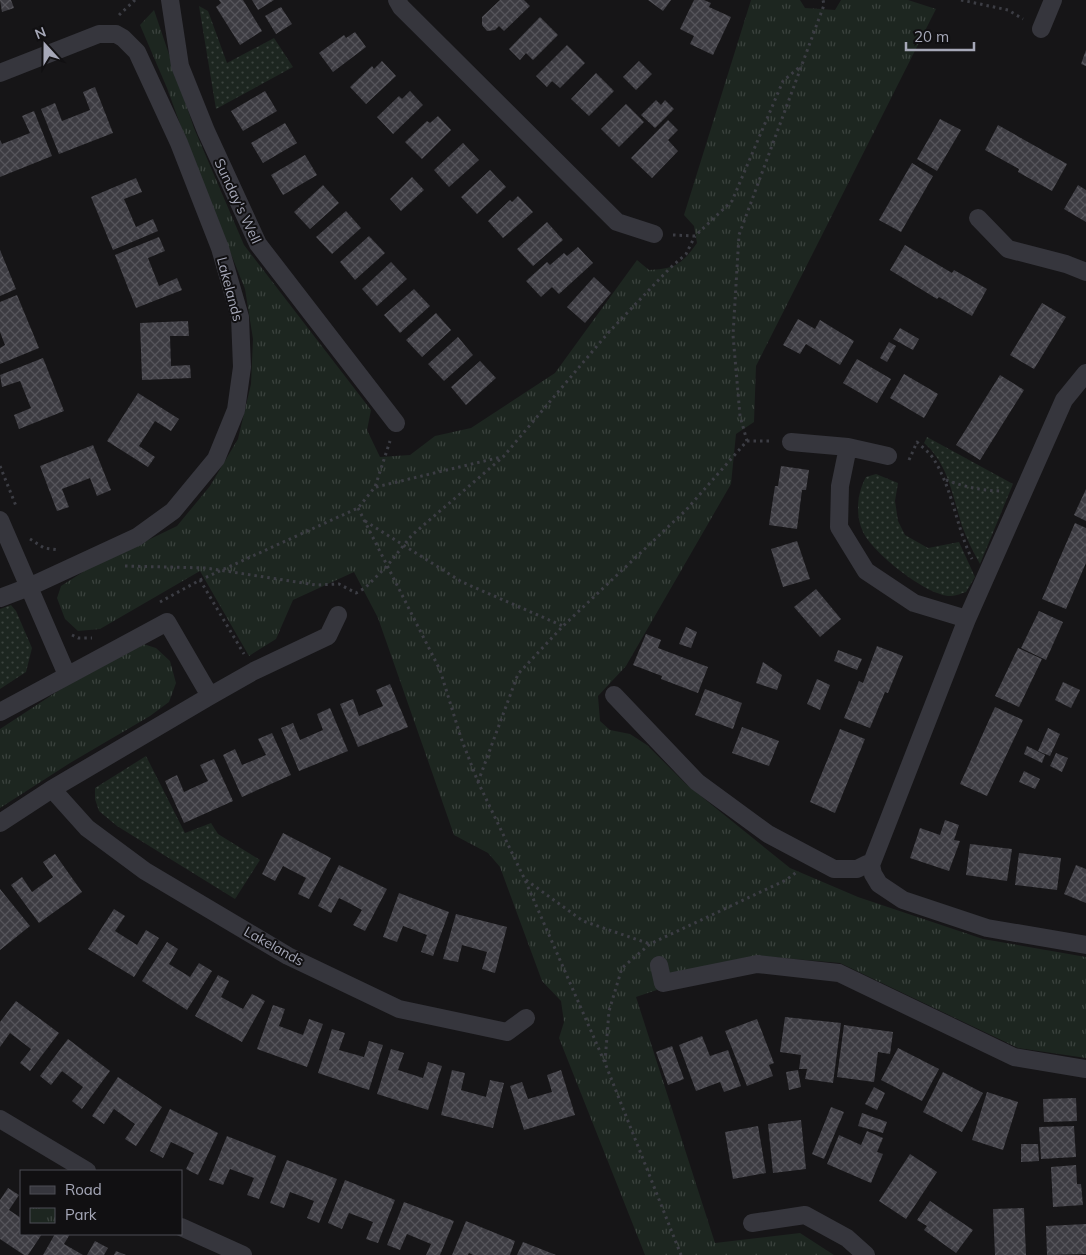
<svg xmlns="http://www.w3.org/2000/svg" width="1086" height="1255" font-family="Mulish,sans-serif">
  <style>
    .grass { fill: url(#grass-dots) }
    .park { fill: url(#park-tufts) }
    .building { fill: url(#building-cross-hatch) }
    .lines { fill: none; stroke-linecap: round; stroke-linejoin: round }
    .path { stroke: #3c3d44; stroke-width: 3; stroke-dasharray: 2.5 4; stroke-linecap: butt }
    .minor { stroke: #36363d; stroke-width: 18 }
    .labels { text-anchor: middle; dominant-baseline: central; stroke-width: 4; stroke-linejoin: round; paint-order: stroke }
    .street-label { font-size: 14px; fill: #a6a8b8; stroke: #111012 }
  </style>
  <defs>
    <pattern id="grass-dots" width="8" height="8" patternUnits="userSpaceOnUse" patternTransform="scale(1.25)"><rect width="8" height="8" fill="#1d2620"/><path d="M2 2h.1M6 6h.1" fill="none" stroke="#3b433e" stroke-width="1.8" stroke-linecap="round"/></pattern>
    <pattern id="park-tufts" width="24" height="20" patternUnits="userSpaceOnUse" patternTransform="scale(1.25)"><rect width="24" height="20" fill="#1d2620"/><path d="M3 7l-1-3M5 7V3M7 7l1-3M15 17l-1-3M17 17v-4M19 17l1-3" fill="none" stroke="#3b433e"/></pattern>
    <pattern id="building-cross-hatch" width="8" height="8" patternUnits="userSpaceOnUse" patternTransform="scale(1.25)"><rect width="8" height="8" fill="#3d3c42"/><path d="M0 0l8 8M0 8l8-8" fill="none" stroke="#56555b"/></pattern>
  </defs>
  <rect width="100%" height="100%" fill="#161517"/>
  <path class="grass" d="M199 6 208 11 227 63 274 38 293 67 216 109Z
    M927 437 1013 484 980 564C973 552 967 539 962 526 953 497 948 463 924 443Z
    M876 474 898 483 895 501 898 521 905 535 928 548 959 542 975 577 966 592C962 593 956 596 951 596 928 597 873 553 863 532 855 515 857 493 866 477Z
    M11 605 16 611 32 648 26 672 0 689V609Z
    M146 756 185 833 211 823 218 834 260 860 235 899 117 826 99 811 95 799V788Z"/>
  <path class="park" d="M751 0H800L805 8 835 10 841 0H908L936 9 756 366 754 422 736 434 731 484 626 666 598 696 600 721 610 730 630 734 647 745 686 784 790 868 858 897 983 939 1086 957V1058L1018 1048 840 963 758 956 636 997 715 1243 800 1233 834 1255H645L559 1038 564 1022 561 1001 542 981 500 867 488 853 454 835 378 618 354 572 293 600 276 639 249 656 200 571 100 629 78 631 65 619 57 598 61 586 86 570 177 526 210 486 238 439 251 384 253 339 245 289 192 157 167 88 140 25 154 10 194 128 244 245 371 410 367 430 380 457 410 455 435 436 471 428 555 373 637 260 649 270C675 269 682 264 697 243L694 226 684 215Z
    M140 643 156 648 170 661 176 683 169 702 150 716 70 763 0 808V729L116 653Z"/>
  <path class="building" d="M0 0H11L14 8 2 12Z
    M219 0H243L262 31 240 45 216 7 221 3Z
    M252 0H274L258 10Z
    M500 0H524L530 6 504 31 499 26 495 30 487 31 482 25V17Z
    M648 0H671L663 11Z
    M694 0H704L711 3 709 7 731 17 713 55 690 44 694 36 680 29Z
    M281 7 292 24 276 34 265 16Z
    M540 17 558 35 533 60 526 53 520 60 509 49Z
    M355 32 366 47 333 72 319 53 344 35 346 38Z
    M567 45 585 63 560 88 552 81 547 87 536 76Z
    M1086 50V66L1081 64Z
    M382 61 396 76 366 104 350 87 372 66 374 69Z
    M639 61 652 74 636 90 623 77Z
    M596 73 614 91 589 116 571 99Z
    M95 87 113 133 59 154 41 109 55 103 62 121 90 110 83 92Z
    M265 91 277 111 243 131 231 111Z
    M410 91 423 105 393 134 377 117 399 96 402 99Z
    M656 100 661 105 665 100 674 109 655 128 641 115Z
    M626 104 644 122 619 147 601 129Z
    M34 111 52 156 0 177V140L2 144 30 133 22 116Z
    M438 116 451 130 422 159 405 142 427 121 430 123Z
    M940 119 961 130 937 171 917 159Z
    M668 120 678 130 668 140 678 151 652 178 631 158Z
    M285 123 297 143 263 163 251 143Z
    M998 125 1067 164 1052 191 1018 172 1019 169 985 150Z
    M463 143 479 160 449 187 434 170Z
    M305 155 317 175 283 195 271 175Z
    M912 163 933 176 901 232 879 220Z
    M490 170 506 187 477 214 461 197Z
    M412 177 424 190 401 211 390 199Z
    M136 178 142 192 124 199 136 227 153 219 158 231 113 250 91 197Z
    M323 185 339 203 310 229 294 212Z
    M1078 185 1086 190V222L1064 209Z
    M518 196 533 212 503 238 488 221 510 200 512 202Z
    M346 211 361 228 332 254 316 237Z
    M547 222 563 240 533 266 517 249Z
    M369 236 385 253 355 280 340 262Z
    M159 237 165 251 148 258 159 286 177 278 182 290 136 308 115 255Z
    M905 245 952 273 954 270 987 289 972 316 939 297 937 299 890 270Z
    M578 247 593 263 559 294 552 287 541 297 526 281 547 262 550 265 564 253 567 256Z
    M0 250 16 289 0 296Z
    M391 262 407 279 377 306 362 289Z
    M594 277 611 293 585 323 567 307Z
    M414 289 430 306 400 333 384 315Z
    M17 295 39 348 0 364V348L5 345 0 332V302Z
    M1042 303 1066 317 1034 369 1010 355Z
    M436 313 451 330 422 357 406 340Z
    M798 319 815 329 820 320 854 341 840 365 806 344 800 354 783 345Z
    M188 321 189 336H170L171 366 190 365 191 378 142 380 140 323Z
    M900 328 919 339 913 350 893 339Z
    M458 337 473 355 444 381 428 364Z
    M889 342 896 346 887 362 880 358Z
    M43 358 64 411 19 429 14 415 31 408 20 381 2 387 0 375Z
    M857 359 891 379 877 403 843 383Z
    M480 361 496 378 466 405 451 387Z
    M904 374 938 394 924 418 890 398Z
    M1000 375 1024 390 980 460 956 445Z
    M138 393 179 419 171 431 155 421 139 446 155 457 148 467 107 441Z
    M93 445 111 490 97 496 90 478 62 489 69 507 57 511 40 466Z
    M781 466 809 470 806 490H802L797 529 769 525 775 486H778Z
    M1086 489V521L1074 515Z
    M1075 523 1086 528V563L1066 609 1042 599Z
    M797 541 810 579 783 587 771 549Z
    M816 589 841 619 820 637 794 607Z
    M1039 611 1063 622 1046 660 1021 648Z
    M686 627 697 632 691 648 679 644Z
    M646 634 661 640 658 648 708 667 698 693 661 679 662 676 633 665Z
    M877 646 903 656 888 693 885 692 870 728 844 718 859 681 863 683Z
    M1018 648 1042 659 1019 707 995 696Z
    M838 650 862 659 857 670 834 661Z
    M763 662 782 675 777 690 756 683Z
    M817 679 830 685 820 710 807 704Z
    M1063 682 1080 690 1071 708 1055 700Z
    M390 684 408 727 358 747 340 704 353 699 359 716 383 706 376 690Z
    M705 689 742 703 733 729 695 715Z
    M995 707 1023 720 987 796 960 784Z
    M330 708 348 751 299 771 281 728 293 723 300 740 323 730 317 714Z
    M742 727 779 741 769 766 732 753Z
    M1048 728 1060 734 1050 756 1038 751Z
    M840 729 865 739 835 813 810 802Z
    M272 733 291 775 242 797 223 755 235 749 242 765 266 755 258 739Z
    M1027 746 1045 755 1042 763 1024 754Z
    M1056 753 1068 758 1062 772 1050 766Z
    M214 759 233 801 184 823 165 781 177 775 184 792 197 786 208 781 200 765Z
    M1024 771 1040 779 1035 789 1019 782Z
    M945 820 959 825 954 840 960 841 949 871 910 858 920 828 940 835Z
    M283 833 331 858 309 899 298 894 306 878 283 866 275 881 262 874Z
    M970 844 1012 849 1007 881 966 875Z
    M1019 853 1061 858 1057 890 1015 885Z
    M55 854 82 892 39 923 11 885 22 877 32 892 43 884 53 877 43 862Z
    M339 865 387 889 365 931 353 925 362 910 349 903 339 898 331 913 318 906Z
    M1076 865 1086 869V903L1064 894Z
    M0 889 30 926 0 950Z
    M399 893 449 912 433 956 421 952 427 935 414 930 403 926 397 942 383 937Z
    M114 909 125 916 115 931 137 945 146 930 159 938 134 977 88 949Z
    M456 914 507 927 495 973 482 969 487 952 462 945 458 962 443 959Z
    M167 942 178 949 169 964 190 977 199 963 212 971 187 1010 142 981Z
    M218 975 229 981 221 997 243 1009 252 994 265 1001 242 1042 195 1016Z
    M16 1001 59 1033 30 1071 20 1063 31 1049 10 1033 0 1047V1022Z
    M273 1005 285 1009 279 1026 303 1035 309 1019 323 1024 307 1067 257 1049Z
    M785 1017 841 1023 833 1083 805 1079 807 1069H799L801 1055 780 1052Z
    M757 1019 774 1063 769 1065 773 1076 747 1086 725 1031Z
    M844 1025 893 1032 890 1054 878 1052 874 1082 837 1077Z
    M332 1029 345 1033 339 1050 364 1057 369 1041 383 1045 369 1090 318 1073Z
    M702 1036 710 1056 728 1050 741 1086 724 1092 720 1082 696 1091 679 1045Z
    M68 1039 110 1071 82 1109 72 1101 83 1087 62 1071 51 1085 40 1076Z
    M672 1046 684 1079 668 1085 656 1052Z
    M898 1048 939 1069 922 1101 881 1080Z
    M391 1049 404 1053 398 1070 423 1078 428 1062 442 1066 428 1110 377 1094Z
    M452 1070 465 1073 461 1090 486 1097 490 1080 504 1083 493 1128 441 1115Z
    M561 1070 575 1115 524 1130 510 1086 522 1082 528 1099 552 1092 547 1075Z
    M798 1070 801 1087 789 1090 786 1072Z
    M943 1072 983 1093 962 1132 923 1112Z
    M118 1077 162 1107 136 1146 125 1139 135 1124 114 1109 104 1124 92 1116Z
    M874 1087 885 1093 877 1110 865 1104Z
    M987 1092 1018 1102 1003 1150 972 1140Z
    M1076 1098 1077 1121 1044 1122 1043 1099Z
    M831 1107 844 1112 824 1159 812 1154Z
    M170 1109 218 1133 198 1175 186 1169 194 1153 171 1142 163 1158 150 1151Z
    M862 1113 887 1122 883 1133 858 1126Z
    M801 1120 806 1169 773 1173 768 1124Z
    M758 1126 766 1173 733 1179 725 1132Z
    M1074 1126 1076 1157 1041 1159 1039 1127Z
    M867 1131 883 1138 877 1152 883 1154 871 1183 827 1164 839 1135 861 1145Z
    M227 1136 276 1156 259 1199 247 1195 254 1178 241 1173 230 1169 223 1185 209 1180Z
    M1021 1144H1038L1039 1161 1021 1162Z
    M910 1154 937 1172 906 1219 879 1201Z
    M287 1160 337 1179 319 1223 307 1218 314 1201 290 1192 284 1208 270 1203Z
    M1076 1165 1077 1184H1081L1083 1205 1053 1207 1051 1167Z
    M345 1180 395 1200 378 1243 366 1239 373 1222 349 1213 342 1229 328 1223Z
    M8 1188 19 1195 9 1210 21 1218V1234H42L28 1255H24L0 1239V1200Z
    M930 1201 973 1230 956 1253 924 1230 927 1226 917 1220Z
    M404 1202 454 1221 440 1255H426L431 1244 407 1234 400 1250 387 1245Z
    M1024 1208 1026 1255H995L993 1209Z
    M466 1221 515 1241 510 1255H473L469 1253 468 1255H452Z
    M1086 1224V1254L1047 1255 1046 1226Z
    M55 1234H70L64 1244 83 1255H43Z
    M95 1241 108 1248 104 1255H87Z
    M523 1242 556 1255H517Z
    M116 1251 126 1255H114Z"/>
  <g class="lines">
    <path class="path" d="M961 0 1008 10 1023 19
      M119 15 135 0
      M673 235 695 236 732 201 783 81 802 65
      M747 441H772
      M909 460 917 442C922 447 929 452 933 458 953 489 956 527 972 559
      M0 466 16 506
      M946 480C965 487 983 491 1003 491
      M376 487 501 457
      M358 508 440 670 461 738 478 782 525 880 605 1063 681 1255
      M365 521 462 582 563 626
      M30 539 44 548 59 550
      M125 566 206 568 316 585 339 584 356 593 365 588 387 566 412 535 503 457 608 333 670 268 686 254 695 236
      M200 580 358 508 375 487 390 441
      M160 602 200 580 244 654
      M72 635 78 638H92
      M478 782 518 674 563 626 686 510 747 441 740 416 733 335 739 235 824 5 823 0
      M526 880 583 921 650 944
      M605 1062 609 1011 622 968 650 944 786 880 798 871"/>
    <path class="minor" d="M170 0 180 66 206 131 258 244 396 423
      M397 0 401 7 617 222 654 234
      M1041 29 1053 0
      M0 73 99 34H116L123 38 137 52 179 143 220 248 240 317 242 367 236 410 216 459 173 511 137 537 29 587 0 598
      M978 218 1008 249 1066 264 1086 272
      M791 442 848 447 888 456
      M848 447 840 486 839 527 866 571 914 603 967 619
      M0 520 67 675
      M614 695 697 782 768 834 834 869H857L867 864 871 865 873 874 879 884 903 900 987 928 1086 945
      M0 712 167 622 210 696
      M52 789 87 828 145 871 288 956 399 1009 507 1032 526 1018
      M0 823 52 789 210 696 254 671 328 636 338 615
      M871 865 967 619 1064 400 1086 373
      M659 965 663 983 757 964 839 973 1014 1057 1086 1069
      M0 1119 87 1171
      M752 1223 805 1215 847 1238 866 1255
      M181 1227 243 1255"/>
  </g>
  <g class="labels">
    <g class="street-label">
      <text transform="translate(238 201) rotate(65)">Sunday's Well</text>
      <text transform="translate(230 289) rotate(75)">Lakelands</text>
      <text transform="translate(274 946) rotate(29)">Lakelands</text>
    </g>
  </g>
  <rect x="20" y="1170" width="162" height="65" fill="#111012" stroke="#4d4d54"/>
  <rect x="30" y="1186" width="25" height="8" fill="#36363d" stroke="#4d4d54"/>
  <text x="65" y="1195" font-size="15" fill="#a6a8b8">Road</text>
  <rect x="30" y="1208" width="25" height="15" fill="url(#park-tufts)" stroke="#4d4d54"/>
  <text x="65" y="1220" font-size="15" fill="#a6a8b8">Park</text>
  <g transform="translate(45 45) rotate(339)" stroke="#111012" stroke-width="4" paint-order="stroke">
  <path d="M0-4L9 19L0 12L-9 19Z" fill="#a6a8b8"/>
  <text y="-8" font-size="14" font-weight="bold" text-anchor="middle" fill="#a6a8b8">N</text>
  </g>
  <path d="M906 42v8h68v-8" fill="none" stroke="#a6a8b8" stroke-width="2.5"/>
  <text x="914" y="42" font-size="15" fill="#a6a8b8" stroke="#111012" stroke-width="4" paint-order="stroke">20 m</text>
</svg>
